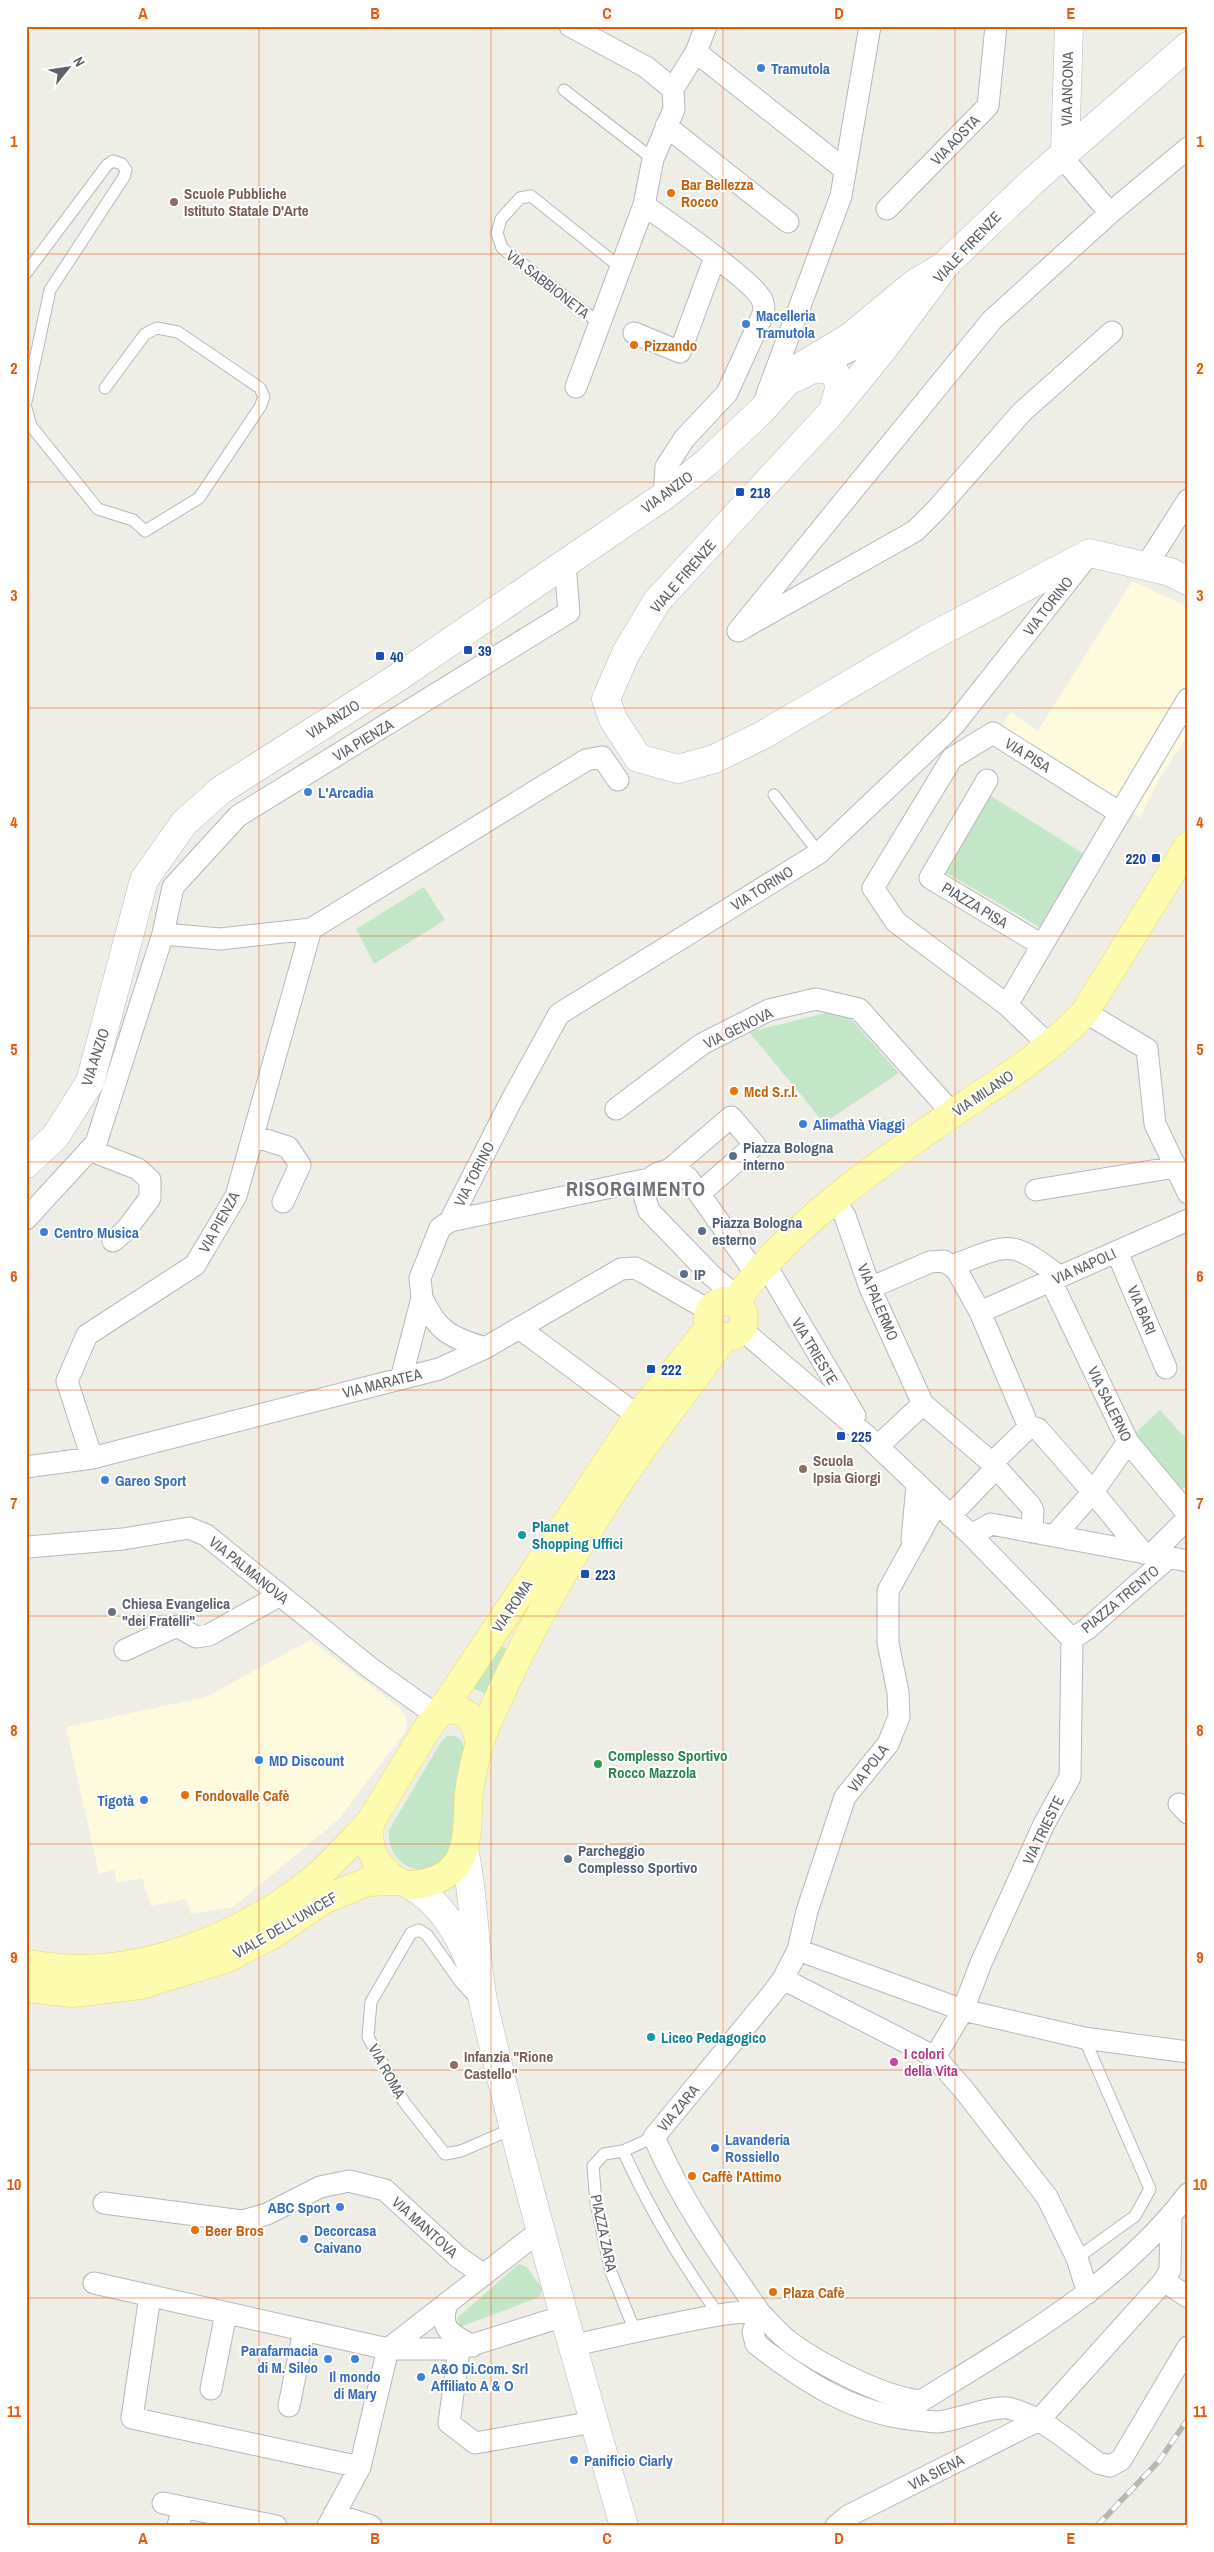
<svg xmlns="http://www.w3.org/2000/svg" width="1214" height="2552" font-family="'Archivo Narrow',sans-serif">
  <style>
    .commercial { fill: #fdfadd }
    .green { fill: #c3e6c8 }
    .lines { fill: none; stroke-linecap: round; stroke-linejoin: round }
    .service-casing { stroke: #b6b7bc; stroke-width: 13 }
    .minor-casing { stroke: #b6b7bc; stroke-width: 23 }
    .tertiary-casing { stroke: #b6b7bc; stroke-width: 29 }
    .secondary-casing { stroke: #b7b9bf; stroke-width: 29 }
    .primary-casing { stroke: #edd961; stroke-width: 29 }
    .service { stroke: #fff; stroke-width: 11 }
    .minor { stroke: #fff; stroke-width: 21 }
    .tertiary { stroke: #fff; stroke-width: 28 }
    .secondary { stroke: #fff; stroke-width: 28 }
    .primary { stroke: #fcfbae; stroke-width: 28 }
    .rail-casing { stroke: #b6b7b7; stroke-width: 5.5 }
    .rail { stroke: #fff; stroke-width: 4; stroke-dasharray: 11; stroke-linecap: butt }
    .grid { fill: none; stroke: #e8590c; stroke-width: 1; stroke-opacity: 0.55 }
    .shop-dot { fill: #3f7fe0; stroke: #fff; stroke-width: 2 }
    .food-dot { fill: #e8710a; stroke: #fff; stroke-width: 2 }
    .education-dot { fill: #8d6e63; stroke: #fff; stroke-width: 2 }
    .transit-dot { fill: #1a4fb4; stroke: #fff; stroke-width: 2 }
    .service-dot { fill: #5c6f8a; stroke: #fff; stroke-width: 2 }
    .culture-dot { fill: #0f9aa8; stroke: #fff; stroke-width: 2 }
    .worship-dot { fill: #6b7280; stroke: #fff; stroke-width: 2 }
    .leisure-dot { fill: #2e9e5b; stroke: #fff; stroke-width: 2 }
    .hotel-dot { fill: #d1479c; stroke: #fff; stroke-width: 2 }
    .labels { text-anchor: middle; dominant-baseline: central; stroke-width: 4; stroke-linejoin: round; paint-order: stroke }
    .shop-label { font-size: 15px; font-weight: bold; fill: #366cbe; stroke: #fff; text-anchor: start }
    .street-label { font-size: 15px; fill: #5d6066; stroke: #fff }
    .food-label { font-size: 15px; font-weight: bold; fill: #c56008; stroke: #fff; text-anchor: start }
    .education-label { font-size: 15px; font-weight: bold; fill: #785e54; stroke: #fff; text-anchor: start }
    .transit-label { font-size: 15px; font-weight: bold; fill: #164399; stroke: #fff; text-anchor: start }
    .service-label { font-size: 15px; font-weight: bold; fill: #4e5e75; stroke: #fff; text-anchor: start }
    .culture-label { font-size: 15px; font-weight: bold; fill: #0d838f; stroke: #fff; text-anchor: start }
    .worship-label { font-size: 15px; font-weight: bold; fill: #5b616d; stroke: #fff; text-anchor: start }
    .leisure-label { font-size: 15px; font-weight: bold; fill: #27864d; stroke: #fff; text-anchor: start }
    .hotel-label { font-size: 15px; font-weight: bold; fill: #b23c85; stroke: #fff; text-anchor: start }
    .district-label { font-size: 20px; font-weight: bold; letter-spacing: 1px; fill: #6e7278; stroke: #fff }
    .neatline { fill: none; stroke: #e8590c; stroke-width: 2 }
    .grid-label { font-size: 16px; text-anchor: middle; font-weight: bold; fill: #e8590c }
  </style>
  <rect width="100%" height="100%" fill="#efeee6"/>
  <path class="commercial" d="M1132 581 1188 607V735L1160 778 1140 818 1000 729 1011 712 1038 731Z
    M310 1640 401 1709 407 1720 405 1732 339 1819 233 1907 191 1914 186 1899 151 1906 142 1878 117 1883 114 1870 99 1874 66 1727 206 1697Z"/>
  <path class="green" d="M991 796 1084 854 1039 927 945 872Z
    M424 887 445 920 374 964 356 929Z
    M842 1009 899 1073 824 1123 749 1032Z
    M1160 1410 1188 1441V1484L1181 1490 1132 1436Z
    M502 1646 508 1650 486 1694 472 1688Z
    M447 1736C457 1735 463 1739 464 1749L452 1845C440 1885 386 1873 389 1830L441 1742Z
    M519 2264 527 2267 542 2289 540 2297 460 2327 457 2318Z"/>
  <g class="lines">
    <defs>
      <path id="service" d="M564 90 653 159
        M26 273 107 165 113 161 122 164 126 170 124 177 50 290 26 402
        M599 323 502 248 497 233 501 219 520 198 531 196 621 268
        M26 408 31 426 98 509 133 520 145 531 199 498 260 407 264 397 260 388 178 332 157 328 145 334 105 388
        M774 795 819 853
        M478 2001 461 1983 427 1935 419 1930 411 1933 371 2002 368 2037 404 2102 445 2154 461 2151 514 2128
        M623 2151C649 2208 682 2264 719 2315
        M1077 2258 1135 2216 1150 2189 1084 2038
        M635 2331 611 2272 596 2203 593 2166 604 2154 623 2151 654 2137"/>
      <path id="minor" d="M570 26 646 67 673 89
        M696 52 844 169
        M666 126 788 222
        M1061 156 1110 213
        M644 205C665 220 755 282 762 300 764 304 764 309 764 312L727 393 684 439 666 467 664 496
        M887 209 988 106 996 26
        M1112 332 1022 412 937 509 915 531 738 631 992 320 1110 213 1188 148
        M634 333 680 352 715 257
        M833 359 896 330
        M576 387 644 205 653 159 674 109 673 89 696 52 706 26
        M767 394 841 196 870 26
        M1146 566 1188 500
        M987 780 930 878 1042 945
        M1120 813 1188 699
        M311 929 586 760 602 757 618 780
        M1007 1005 1120 813 993 733 952 758 873 888 896 922 1007 1005 1051 1047
        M1085 1012 1147 1049 1155 1124 1188 1193
        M616 1109 702 1044 769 1010 816 999 859 1009 953 1114
        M253 1136 288 1147 300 1165 283 1202
        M89 1150 138 1169 150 1180V1198L126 1230 113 1241
        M669 1170 731 1117 755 1145 700 1193
        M1036 1190 1176 1167
        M835 1201 845 1216 870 1288 923 1404 992 1463
        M26 1219 96 1143 163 934
        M450 1221 649 1179
        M1117 1252 1166 1368
        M765 1264 855 1416
        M952 1266C1009 1244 1010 1238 1060 1277
        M1051 1281 1128 1442 1188 1514
        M870 1288 930 1262 944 1261 956 1269 980 1312 1188 1220
        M422 1298C438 1332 450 1337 485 1348
        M738 1298 711 1275 649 1211 644 1195 649 1179C663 1168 675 1167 688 1178L756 1274
        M980 1312 1025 1418
        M519 1328 638 1416
        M741 1329 868 1437 971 1535 1072 1639
        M401 1379 422 1298 420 1278 440 1228 450 1221 510 1103 559 1014 819 853 954 725 1086 558
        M878 1446 923 1404
        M92 1458 67 1381 87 1335 195 1265 236 1196 311 929 220 939 163 934 173 887 238 816 569 612 565 565
        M26 1467 92 1458 439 1369 485 1348 621 1269 635 1268 643 1272 710 1311
        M950 1516 996 1468
        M1032 1532 1033 1511 1030 1505 992 1463 1026 1430 1032 1427 1038 1429 1093 1492 1128 1442
        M971 1535 991 1524 1188 1561
        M1054 1536 1093 1492 1143 1553
        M912 1540 917 1485
        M28 1547 123 1539 189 1528 206 1535 369 1667 436 1715
        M1152 1554 1188 1518
        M1072 1639 1087 1629 1169 1557
        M125 1650 177 1626 196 1637 209 1635 280 1595
        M1179 1804 1188 1813
        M798 1950 963 2010 1084 2038 1188 2052
        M783 1979 935 2057 964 2090 1047 2197 1077 2258 1088 2293
        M935 2057 963 2010 981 1963 1044 1824 1070 1777 1072 1639
        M1188 2194C1119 2285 1016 2342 921 2401 885 2398 821 2365 791 2343 780 2335 770 2323 760 2313L753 2332 756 2344C803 2380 850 2412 910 2419 919 2420 928 2422 937 2422 955 2421 993 2405 1008 2408 1042 2416 1070 2443 1098 2463L1110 2466 1121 2460 1188 2347
        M104 2203 242 2221 267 2214 320 2187 349 2181 385 2190 458 2257 484 2275
        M1164 2281 1170 2270 1171 2215
        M94 2283 388 2349H459L564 2316
        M150 2296 132 2418 360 2467 388 2349 540 2231
        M447 2304C438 2329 452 2335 473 2346
        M572 2346C612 2336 652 2328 692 2320 715 2316 737 2310 760 2313 721 2257 681 2200 654 2137L772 1994 783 1979 798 1950 807 1911 845 1797 888 1744 899 1717 898 1692 888 1643V1591L936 1504
        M459 2349 449 2423 475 2443 594 2422
        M211 2389 226 2313
        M289 2406 304 2330
        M163 2503 276 2526
        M334 2514 371 2526
        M178 2526 183 2507
        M328 2526 360 2467
        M836 2526 848 2516 1039 2420 1164 2281 1188 2297"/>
      <path id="tertiary" d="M1065 152 1069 26
        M795 378 815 368 834 371C843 385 837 397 832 412
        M26 1164 55 1137 90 1082 144 880 184 823 221 790 397 678 664 496 706 463 761 411 785 384 790 373 850 337 914 284 947 264
        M464 1849C476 1902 473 1957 485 2010 525 2184 575 2355 624 2526
        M410 1885C442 1903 459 1934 472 1967"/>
      <path id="secondary" d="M1188 46 1033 181 947 263 884 348 832 412 657 601 626 653 606 699 613 719 638 758 678 769 714 759 763 735 927 639 1090 553 1170 572 1188 581"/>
      <path id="primary" d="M708 1319a18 18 0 1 1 36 0a18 18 0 1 1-36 0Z
        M735 1303C784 1227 893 1154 968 1103 1010 1075 1050 1050 1085 1012L1188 846
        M442 1710C467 1708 475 1717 479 1741
        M397 1881C375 1866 365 1847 371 1821L428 1727 442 1710 638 1416 710 1327
        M410 1885C429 1884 447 1879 458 1862 470 1843 467 1813 469 1792 473 1766 478 1743 489 1719 524 1640 566 1564 613 1491 646 1441 684 1393 719 1344
        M26 1964C44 1966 62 1969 79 1969 159 1969 247 1932 309 1883 332 1865 351 1842 371 1821
        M26 1988 73 1993 141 1985 225 1959 272 1935 323 1900 367 1882 397 1881"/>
    </defs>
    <use href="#service" class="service-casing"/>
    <use href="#minor" class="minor-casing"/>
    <use href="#tertiary" class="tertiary-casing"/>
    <use href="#secondary" class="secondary-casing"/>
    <use href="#primary" class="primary-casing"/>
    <use href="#service" class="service"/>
    <use href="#minor" class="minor"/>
    <use href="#tertiary" class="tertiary"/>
    <use href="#secondary" class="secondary"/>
    <use href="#primary" class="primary"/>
    <defs>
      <path id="rail" d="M1097 2526 1159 2461 1188 2419"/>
    </defs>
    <use href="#rail" class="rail-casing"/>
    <use href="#rail" class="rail"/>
  </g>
  <path class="grid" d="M259 26V2526M491 26V2526M723 26V2526M955 26V2526M26 254H1188M26 482H1188M26 708H1188M26 936H1188M26 1162H1188M26 1390H1188M26 1616H1188M26 1844H1188M26 2070H1188M26 2298H1188"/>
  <g class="shop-dot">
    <circle cx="761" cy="68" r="5"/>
    <circle cx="746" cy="324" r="5"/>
    <circle cx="308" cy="792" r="5"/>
    <circle cx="803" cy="1124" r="5"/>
    <circle cx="44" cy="1232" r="5"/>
    <circle cx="105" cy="1480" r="5"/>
    <circle cx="259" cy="1760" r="5"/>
    <circle cx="144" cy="1800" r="5"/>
    <circle cx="715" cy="2148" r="5"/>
    <circle cx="340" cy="2207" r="5"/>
    <circle cx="304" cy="2239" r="5"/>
    <circle cx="328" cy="2359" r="5"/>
    <circle cx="355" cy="2359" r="5"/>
    <circle cx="421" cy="2377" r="5"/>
    <circle cx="574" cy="2460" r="5"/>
  </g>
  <g class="food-dot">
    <circle cx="671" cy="193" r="5"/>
    <circle cx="634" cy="345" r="5"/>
    <circle cx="734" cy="1091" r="5"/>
    <circle cx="185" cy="1795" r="5"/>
    <circle cx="692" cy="2176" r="5"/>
    <circle cx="195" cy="2230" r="5"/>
    <circle cx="773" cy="2292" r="5"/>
  </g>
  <g class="education-dot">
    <circle cx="174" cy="202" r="5"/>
    <circle cx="803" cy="1469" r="5"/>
    <circle cx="454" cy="2065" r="5"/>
  </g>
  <g class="transit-dot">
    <rect x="735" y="487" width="10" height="10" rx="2.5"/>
    <rect x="463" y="645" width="10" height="10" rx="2.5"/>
    <rect x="375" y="651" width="10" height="10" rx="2.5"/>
    <rect x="1151" y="853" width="10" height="10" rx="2.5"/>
    <rect x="646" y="1364" width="10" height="10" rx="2.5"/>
    <rect x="836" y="1431" width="10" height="10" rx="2.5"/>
    <rect x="580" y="1569" width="10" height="10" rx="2.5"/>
  </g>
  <g class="service-dot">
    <circle cx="733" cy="1156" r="5"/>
    <circle cx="702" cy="1231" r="5"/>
    <circle cx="684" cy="1274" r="5"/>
    <circle cx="568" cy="1859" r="5"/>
  </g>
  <g class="culture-dot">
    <circle cx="522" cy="1535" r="5"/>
    <circle cx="651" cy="2037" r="5"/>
  </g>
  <circle class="worship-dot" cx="112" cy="1612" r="5"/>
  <circle class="leisure-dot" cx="598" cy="1764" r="5"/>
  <circle class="hotel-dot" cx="894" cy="2062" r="5"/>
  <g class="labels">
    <g class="shop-label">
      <text x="771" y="68">Tramutola</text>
      <text x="756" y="315">Macelleria<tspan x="756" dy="17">Tramutola</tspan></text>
      <text x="318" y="792">L'Arcadia</text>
      <text x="813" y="1124">Alimathà Viaggi</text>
      <text x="54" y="1232">Centro Musica</text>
      <text x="115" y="1480">Gareo Sport</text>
      <text x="269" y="1760">MD Discount</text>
      <text x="134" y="1800" text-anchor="end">Tigotà</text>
      <text x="725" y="2139">Lavanderia<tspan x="725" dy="17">Rossiello</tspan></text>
      <text x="330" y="2207" text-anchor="end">ABC Sport</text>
      <text x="314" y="2230">Decorcasa<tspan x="314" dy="17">Caivano</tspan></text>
      <text x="318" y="2350" text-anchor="end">Parafarmacia<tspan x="318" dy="17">di M. Sileo</tspan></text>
      <text x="431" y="2368">A&amp;O Di.Com. Srl<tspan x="431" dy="17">Affiliato A &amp; O</tspan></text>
      <text x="355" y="2376" text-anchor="middle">Il mondo<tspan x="355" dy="17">di Mary</tspan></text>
      <text x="584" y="2460">Panificio Ciarly</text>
    </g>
    <g class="street-label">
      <text transform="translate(1067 89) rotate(-89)">VIA ANCONA</text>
      <text transform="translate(955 140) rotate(-46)">VIA AOSTA</text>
      <text transform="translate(967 247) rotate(-47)">VIALE FIRENZE</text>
      <text transform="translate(548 284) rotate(38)">VIA SABBIONETA</text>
      <text transform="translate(667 492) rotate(-36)">VIA ANZIO</text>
      <text transform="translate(683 576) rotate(-49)">VIALE FIRENZE</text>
      <text transform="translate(1048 606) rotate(-52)">VIA TORINO</text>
      <text transform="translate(333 719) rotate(-32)">VIA ANZIO</text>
      <text transform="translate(363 740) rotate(-31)">VIA PIENZA</text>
      <text transform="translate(1028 755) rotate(32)">VIA PISA</text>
      <text transform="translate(762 888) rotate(-32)">VIA TORINO</text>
      <text transform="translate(975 905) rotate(31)">PIAZZA PISA</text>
      <text transform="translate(738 1028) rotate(-26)">VIA GENOVA</text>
      <text transform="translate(95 1057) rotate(-72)">VIA ANZIO</text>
      <text transform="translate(983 1093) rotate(-34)">VIA MILANO</text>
      <text transform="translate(474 1174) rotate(-63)">VIA TORINO</text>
      <text transform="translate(219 1222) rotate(-61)">VIA PIENZA</text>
      <text transform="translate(1084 1266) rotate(-24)">VIA NAPOLI</text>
      <text transform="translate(878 1302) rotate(67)">VIA PALERMO</text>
      <text transform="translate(1142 1310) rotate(67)">VIA BARI</text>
      <text transform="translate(815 1351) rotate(59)">VIA TRIESTE</text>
      <text transform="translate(382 1383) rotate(-14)">VIA MARATEA</text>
      <text transform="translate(1110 1404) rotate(64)">VIA SALERNO</text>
      <text transform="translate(249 1570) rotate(39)">VIA PALMANOVA</text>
      <text transform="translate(1120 1599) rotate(-40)">PIAZZA TRENTO</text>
      <text transform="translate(512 1606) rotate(-56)">VIA ROMA</text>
      <text transform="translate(868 1768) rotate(-52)">VIA POLA</text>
      <text transform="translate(1043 1830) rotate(-64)">VIA TRIESTE</text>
      <text transform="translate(285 1925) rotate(-30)">VIALE DELL'UNICEF</text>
      <text transform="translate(387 2071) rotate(61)">VIA ROMA</text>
      <text transform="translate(678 2108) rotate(-50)">VIA ZARA</text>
      <text transform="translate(425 2227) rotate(42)">VIA MANTOVA</text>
      <text transform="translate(604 2233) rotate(78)">PIAZZA ZARA</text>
      <text transform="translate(936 2472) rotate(-27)">VIA SIENA</text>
    </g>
    <g class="food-label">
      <text x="681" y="184">Bar Bellezza<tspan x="681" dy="17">Rocco</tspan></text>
      <text x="644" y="345">Pizzando</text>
      <text x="744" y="1091">Mcd S.r.l.</text>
      <text x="195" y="1795">Fondovalle Cafè</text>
      <text x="702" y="2176">Caffè l'Attimo</text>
      <text x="205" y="2230">Beer Bros</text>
      <text x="783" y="2292">Plaza Cafè</text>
    </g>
    <g class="education-label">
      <text x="184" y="193">Scuole Pubbliche<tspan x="184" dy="17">Istituto Statale D'Arte</tspan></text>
      <text x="813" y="1460">Scuola<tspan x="813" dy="17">Ipsia Giorgi</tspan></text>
      <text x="464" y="2056">Infanzia "Rione<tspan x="464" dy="17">Castello"</tspan></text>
    </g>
    <g class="transit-label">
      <text x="750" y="492">218</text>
      <text x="478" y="650">39</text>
      <text x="390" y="656">40</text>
      <text x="1146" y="858" text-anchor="end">220</text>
      <text x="661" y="1369">222</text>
      <text x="851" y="1436">225</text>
      <text x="595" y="1574">223</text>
    </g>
    <g class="service-label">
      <text x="743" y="1147">Piazza Bologna<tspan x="743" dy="17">interno</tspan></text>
      <text x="712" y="1222">Piazza Bologna<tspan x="712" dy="17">esterno</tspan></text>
      <text x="694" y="1274">IP</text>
      <text x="578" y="1850">Parcheggio<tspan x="578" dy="17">Complesso Sportivo</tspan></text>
    </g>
    <g class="culture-label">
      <text x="532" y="1526">Planet<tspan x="532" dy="17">Shopping Uffici</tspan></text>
      <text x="661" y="2037">Liceo Pedagogico</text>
    </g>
    <g class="worship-label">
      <text x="122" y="1603">Chiesa Evangelica<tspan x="122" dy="17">"dei Fratelli"</tspan></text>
    </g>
    <g class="leisure-label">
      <text x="608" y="1755">Complesso Sportivo<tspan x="608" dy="17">Rocco Mazzola</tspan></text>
    </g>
    <g class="hotel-label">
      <text x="904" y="2053">I colori<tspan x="904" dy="17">della Vita</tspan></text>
    </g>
    <g class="district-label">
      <text x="636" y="1188">RISORGIMENTO</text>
    </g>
  </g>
  <rect width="1214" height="2552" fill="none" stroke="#ffffff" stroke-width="55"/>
  <g transform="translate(68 68) rotate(60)" stroke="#ffffff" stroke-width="4" paint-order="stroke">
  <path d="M0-4L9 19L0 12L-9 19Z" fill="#5d6066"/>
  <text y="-8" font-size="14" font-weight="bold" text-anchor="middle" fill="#5d6066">N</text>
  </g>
  <rect x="28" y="28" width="1158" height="2496" class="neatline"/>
  <g class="grid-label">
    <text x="143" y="19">A</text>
    <text x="375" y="19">B</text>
    <text x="607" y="19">C</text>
    <text x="839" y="19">D</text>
    <text x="1071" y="19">E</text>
    <text x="14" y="147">1</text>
    <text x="1200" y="147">1</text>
    <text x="14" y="374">2</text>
    <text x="1200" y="374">2</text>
    <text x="14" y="601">3</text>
    <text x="1200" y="601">3</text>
    <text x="14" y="828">4</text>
    <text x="1200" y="828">4</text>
    <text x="14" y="1055">5</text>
    <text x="1200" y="1055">5</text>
    <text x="14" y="1282">6</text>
    <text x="1200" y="1282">6</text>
    <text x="14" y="1509">7</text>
    <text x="1200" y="1509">7</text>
    <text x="14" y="1736">8</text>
    <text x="1200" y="1736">8</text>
    <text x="14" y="1963">9</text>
    <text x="1200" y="1963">9</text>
    <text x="14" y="2190">10</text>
    <text x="1200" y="2190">10</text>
    <text x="14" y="2417">11</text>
    <text x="1200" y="2417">11</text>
    <text x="143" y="2544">A</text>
    <text x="375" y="2544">B</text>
    <text x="607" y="2544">C</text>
    <text x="839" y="2544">D</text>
    <text x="1071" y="2544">E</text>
  </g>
</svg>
